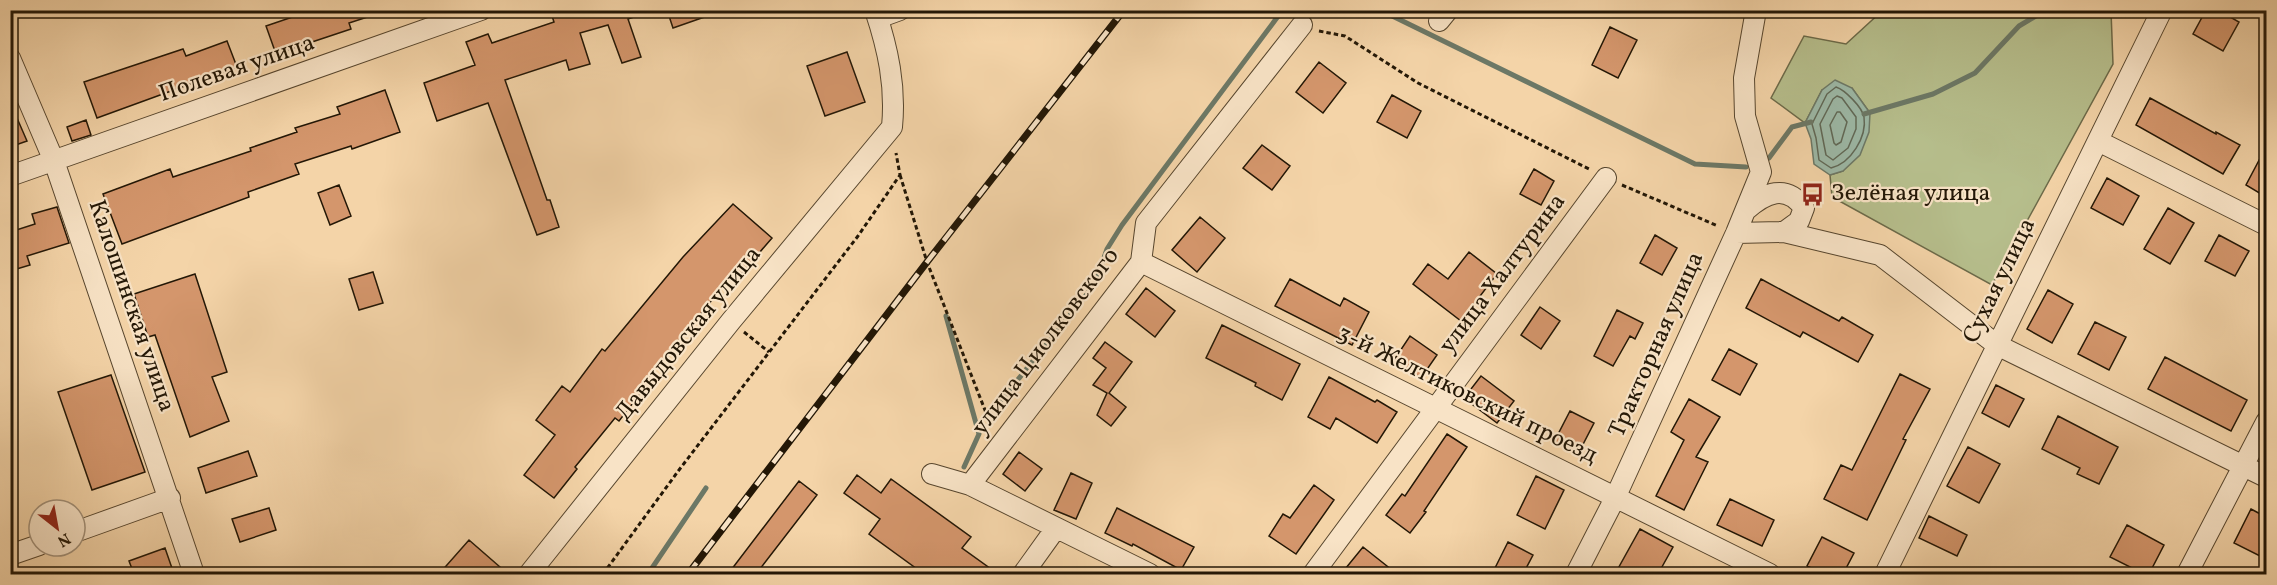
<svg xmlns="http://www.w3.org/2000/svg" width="2277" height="585" font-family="Vollkorn,serif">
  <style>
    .green { fill: #b6be8c; stroke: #6c6a49; stroke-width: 1.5 }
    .water { fill: #9cb8a6; stroke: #6c7866; stroke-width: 1.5 }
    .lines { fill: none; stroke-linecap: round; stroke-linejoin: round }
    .shore { stroke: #606856; stroke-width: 1.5 }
    .stream { stroke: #6c7866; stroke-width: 5 }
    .building { fill: #d4966c; stroke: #231706; stroke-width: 1.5 }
    .minor-casing { stroke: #57462e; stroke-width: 22 }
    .path { stroke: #231706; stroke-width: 3; stroke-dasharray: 4.5 3; stroke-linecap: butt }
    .minor { stroke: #f8e3c6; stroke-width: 20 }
    .rail-casing { stroke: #231706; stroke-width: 7 }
    .rail { stroke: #f8e3c6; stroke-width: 4.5; stroke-dasharray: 14; stroke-linecap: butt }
    .labels { text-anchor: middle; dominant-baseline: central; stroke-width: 4.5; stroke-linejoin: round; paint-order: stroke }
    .street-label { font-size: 24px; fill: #231706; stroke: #f8e3c6 }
    .poi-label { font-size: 24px; fill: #231706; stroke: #f8e3c6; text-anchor: start }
  </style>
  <rect width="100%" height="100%" fill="#f4d4a8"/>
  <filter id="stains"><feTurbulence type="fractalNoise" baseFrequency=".00333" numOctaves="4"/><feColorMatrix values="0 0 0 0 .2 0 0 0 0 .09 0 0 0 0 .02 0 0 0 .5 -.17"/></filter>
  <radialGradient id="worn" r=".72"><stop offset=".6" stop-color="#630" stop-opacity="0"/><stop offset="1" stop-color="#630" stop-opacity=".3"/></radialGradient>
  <path class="green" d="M1882 11H2111L2113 64 1992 285 1832 197 1830 175 1843 171 1870 113 1852 88 1822 90 1805 123 1771 98 1804 36 1846 44Z"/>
  <path class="water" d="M1835 80 1852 88 1870 113 1869 132 1860 155 1843 171 1830 175 1814 164 1811 139 1805 123 1822 90Z"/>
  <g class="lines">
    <path class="shore" d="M1836 87C1845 90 1862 107 1864 117 1867 137 1851 163 1831 168L1819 160 1816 138 1812 124 1827 94Z
      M1837 96 1842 98 1856 117V129L1848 148 1833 160 1826 155 1820 124 1833 99Z
      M1837 112H1840L1847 122 1841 142 1836 145 1834 143 1830 125Z"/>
    <path class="stream" d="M1380 10 1695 164 1746 167
      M1864 114 1933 94 1975 73 2019 26 2046 10
      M1769 158 1792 127 1811 122
      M946 316 979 434 964 467
      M999 403 1095 284 1107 249 1122 225 1279 15
      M648 574 706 488"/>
  </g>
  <path class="building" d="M313 10H377V14L349 23 351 29 276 54 266 26Z
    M550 10H643V14L628 19 641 57 622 63 608 25 580 33 590 64 569 70 566 60 505 80 547 200H550L559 227 537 235 488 103 437 121 424 83 475 65 466 42 488 34 492 43 554 22Z
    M667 10H715L716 13 673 28Z
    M2206 10H2218L2239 22 2223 51 2193 34Z
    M1610 27 1637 40 1618 78 1592 65Z
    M227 41 237 67 97 118 84 82 183 49 186 56Z
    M847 52 865 102 825 116 807 66Z
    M1319 62 1346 83 1323 113 1296 92Z
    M385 90 400 132 352 149 351 146 295 164 299 174 248 192 249 197 122 244 103 194 170 169 173 177 251 151 250 148 297 132 295 128 340 114 337 107Z
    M1392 95 1421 111 1407 138 1377 122Z
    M2150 98 2216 134V132L2240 145 2223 174 2136 125Z
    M10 102 27 141 10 147Z
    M86 120 91 135 72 141 67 127Z
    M1262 145 1290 166 1272 190 1243 168Z
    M2266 147V197L2246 185Z
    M1534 169 1554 181 1541 205 1520 194Z
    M2107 178 2139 196 2123 225 2091 208Z
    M339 185 351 216 330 225 318 193Z
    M733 204 772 238 734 282 730 278 644 383 647 385 619 421 615 418 575 467 577 469 554 498 524 475 555 435 536 420 562 386 570 392 602 349 605 351 683 257Z
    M57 207 69 243 27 256 30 265 10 271V232L35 224 32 214Z
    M2168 208 2194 223 2170 264 2144 249Z
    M1200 217 1225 238 1197 272 1172 250Z
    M1655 235 1677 248 1662 275 1640 263Z
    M2219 235 2249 251 2235 276 2205 261Z
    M1469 252 1497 274 1461 321 1413 284 1428 264 1448 279Z
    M373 272 383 303 359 310 349 279Z
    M195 274 227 372 212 377 229 421 190 437 155 335 148 337 134 294Z
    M1290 279 1340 306 1344 298 1369 312 1352 345 1275 306Z
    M1761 279 1839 321 1842 317 1873 335 1858 362 1803 332 1800 337 1746 308Z
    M1146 288 1175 311 1155 337 1126 314Z
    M2048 290 2073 304 2052 343 2027 329Z
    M1540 307 1560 321 1541 349 1521 335Z
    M1617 310 1643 323 1635 339 1630 336 1613 366 1594 356Z
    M2095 322 2126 337 2109 370 2078 354Z
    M1222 325 1300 364 1282 400 1255 386 1256 383 1206 358Z
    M1410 336 1437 355 1421 378 1394 360Z
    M1105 342 1132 362 1109 393 1126 407 1111 426 1097 415 1107 393 1093 385 1106 368 1093 358Z
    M1729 349 1757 364 1740 395 1712 380Z
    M2165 357 2247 400 2231 431 2148 389Z
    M1900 374 1930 389 1903 439 1906 440 1867 520 1824 499 1841 465 1852 470Z
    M111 375 145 472 92 490 58 392Z
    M1481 376 1514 401 1497 423 1464 398Z
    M1329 377 1375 402 1377 400 1397 412 1377 443 1336 418 1330 429 1308 417Z
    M1996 385 2024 399 2009 427 1982 413Z
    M1689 399 1720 417 1696 457 1708 462 1684 510 1656 496 1684 440 1671 432Z
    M1570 411 1594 423 1578 454 1554 442Z
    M2058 416 2118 447 2099 484 2077 474 2080 468 2042 449Z
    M1447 434 1467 447 1424 511 1426 512 1410 533 1386 515 1402 494 1405 496Z
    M1968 447 2000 464 1979 503 1947 486Z
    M248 451 257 476 206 493 198 468Z
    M1019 452 1042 469 1025 491 1003 474Z
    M1071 473 1092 483 1076 519 1054 510Z
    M857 475 881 493 891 479 971 537 962 548 998 574H924L869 534 880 519 844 493Z
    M1536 476 1564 490 1545 529 1517 515Z
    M799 481 817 495 756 574H728Z
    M1314 485 1334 500 1296 554 1269 536 1283 514 1290 518Z
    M1730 499 1774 520 1762 546 1717 525Z
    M269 508 276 530 240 542 232 519Z
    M1117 508 1194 547 1181 570 1133 544 1132 546 1105 533Z
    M2251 509 2266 517V559L2234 543Z
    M1929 516 1967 535 1957 556 1919 538Z
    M2127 525 2164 545 2149 574H2144L2110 557Z
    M1640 529 1673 547 1658 574H1615Z
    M1822 537 1854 553 1843 574H1824L1807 566Z
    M469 540 508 574H439Z
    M1508 542 1533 555 1523 574H1492Z
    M1363 547 1397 574H1341Z
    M165 548 174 574H134L129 561Z"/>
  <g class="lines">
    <defs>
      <path id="minor" d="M878 18 900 10
        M1439 21 1448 10
        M10 58 54 161 194 574
        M2098 141 2266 225
        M10 176 481 10
        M1746 210C1765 193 1786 183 1804 208L1799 221 1784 232
        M1736 233 1784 232 1880 255 1997 345 2266 477
        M1141 262 1770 574
        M932 474 970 485 1150 574
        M970 485 1141 262 1146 223 1302 25
        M75 532 170 498
        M10 555 39 545
        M529 574 731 321 892 127C896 86 888 49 875 10
        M1023 574 1056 528
        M1313 574 1606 178
        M1576 574 1615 498 1736 233 1761 172 1745 116 1744 78 1756 10
        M1885 574 2162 10
        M2187 574 2266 422"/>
    </defs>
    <use href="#minor" class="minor-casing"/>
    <path class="path" d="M1319 31 1345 36 1418 83 1589 169
      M900 175 927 262 992 428
      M1622 185 1718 226
      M744 332 769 352
      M603 574 679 470 858 236 900 175 896 153"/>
    <use href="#minor" class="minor"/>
    <defs>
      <path id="rail" d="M688 574 927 262 1124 10"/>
    </defs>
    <use href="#rail" class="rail-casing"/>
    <use href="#rail" class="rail"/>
  </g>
  <defs>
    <symbol id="bus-bare" viewBox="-9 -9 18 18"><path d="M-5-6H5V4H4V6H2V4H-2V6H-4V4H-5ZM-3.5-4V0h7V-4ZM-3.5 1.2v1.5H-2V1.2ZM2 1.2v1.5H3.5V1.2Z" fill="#8f2418" stroke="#f8e3c6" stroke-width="2.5" paint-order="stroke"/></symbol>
  </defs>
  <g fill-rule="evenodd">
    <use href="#bus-bare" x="1796" y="178" width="33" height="33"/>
  </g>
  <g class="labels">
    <g class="street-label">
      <text transform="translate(237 69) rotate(-19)">Полевая улица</text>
      <text transform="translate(1503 274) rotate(-53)">улица Халтурина</text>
      <text transform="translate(2000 281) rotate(-64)">Сухая улица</text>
      <text transform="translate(131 306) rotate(71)">Калошинская улица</text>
      <text transform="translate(689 334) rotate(-51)">Давыдовская улица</text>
      <text transform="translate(1046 342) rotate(-53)">улица Циолковского</text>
      <text transform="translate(1657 345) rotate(-66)">Тракторная улица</text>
      <text transform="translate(1467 395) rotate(26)">3-й Желтиковский проезд</text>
    </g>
    <g class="poi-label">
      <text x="1831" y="194">Зелёная улица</text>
    </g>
  </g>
  <rect width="2277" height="585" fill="none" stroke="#f4d4a8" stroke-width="36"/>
  <rect x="12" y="12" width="2253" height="561" fill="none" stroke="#231706" stroke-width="3"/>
  <rect x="18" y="18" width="2241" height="549" fill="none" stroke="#231706" stroke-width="1.5"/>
  <g transform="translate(57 528) rotate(149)"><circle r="28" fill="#f8e3c6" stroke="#a39179" stroke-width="1.5"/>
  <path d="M0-4.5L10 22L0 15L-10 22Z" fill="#8f2418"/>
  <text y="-9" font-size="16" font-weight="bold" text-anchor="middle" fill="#231706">N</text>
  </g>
  <rect width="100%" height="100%" filter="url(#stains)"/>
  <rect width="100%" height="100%" fill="url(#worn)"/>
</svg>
